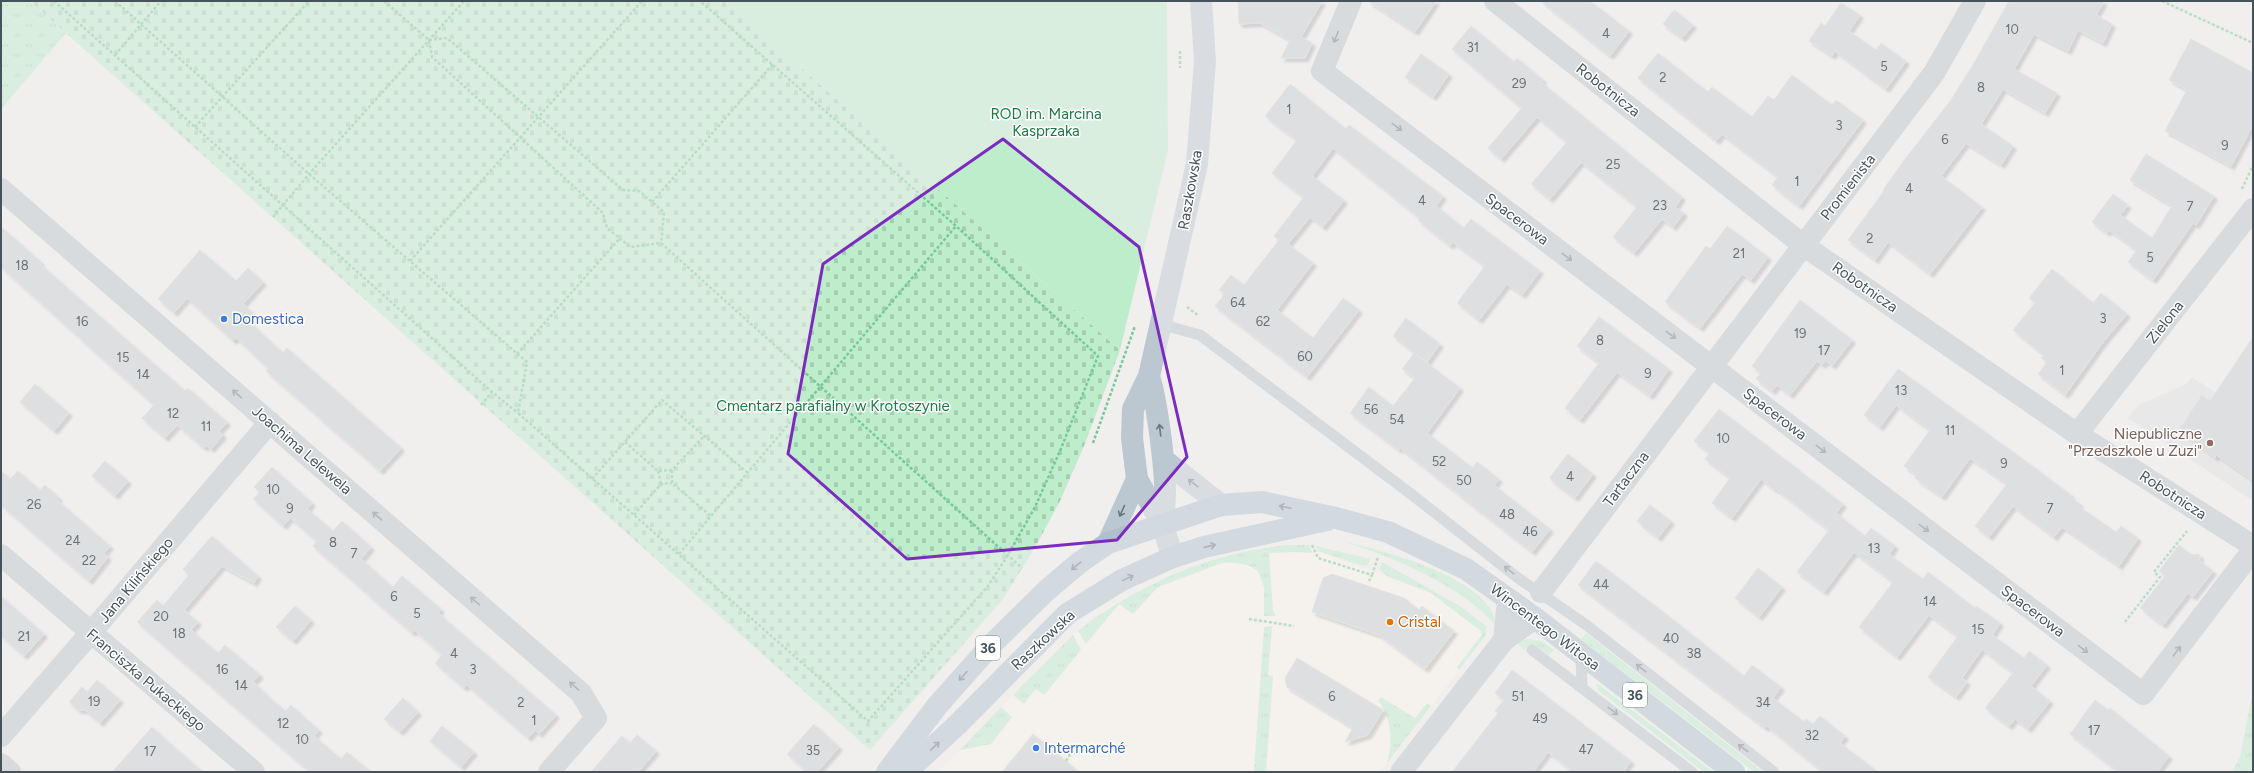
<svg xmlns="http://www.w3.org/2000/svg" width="2254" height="773" font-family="Figtree,sans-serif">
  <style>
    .commercial { fill: #fbf4e8 }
    .education { fill: #e1dfe0 }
    .grass { fill: url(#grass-tufts) }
    .cemetery { fill: url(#cemetery-stones) }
    .garden { fill: #beedcc }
    .building { fill: #c8ccd1; stroke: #d2d5d9; filter: url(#shadow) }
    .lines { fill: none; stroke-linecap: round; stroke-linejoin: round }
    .path { stroke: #77c99a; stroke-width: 2.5; stroke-dasharray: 3 2; stroke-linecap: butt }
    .lane { stroke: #bac4cb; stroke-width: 11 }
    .street { stroke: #bac4cb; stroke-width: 22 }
    .secondary { stroke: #bcc8d1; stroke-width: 22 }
    .primary { stroke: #afc0cc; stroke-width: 22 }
    .oneway { stroke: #6a757d }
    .oneway2 { stroke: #6a767e }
    .oneway3 { stroke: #616e77 }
    .marked { fill: none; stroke: #7b2cbf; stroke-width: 3; stroke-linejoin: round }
    .shop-dot { fill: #3f7fe0; stroke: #fff; stroke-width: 1.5 }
    .education-dot { fill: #8d6e63; stroke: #fff; stroke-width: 1.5 }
    .food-dot { fill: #e8710a; stroke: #fff; stroke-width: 1.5 }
    .labels { text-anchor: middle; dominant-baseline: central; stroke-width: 3; stroke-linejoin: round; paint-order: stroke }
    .number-label { font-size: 13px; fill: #677178 }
    .shield { fill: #fff; stroke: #7e878c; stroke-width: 1 }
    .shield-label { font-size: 14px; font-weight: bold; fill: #47535b }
    .street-label { font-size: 15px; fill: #47535b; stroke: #fff }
    .park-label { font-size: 15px; fill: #1b7942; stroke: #fff }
    .shop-label { font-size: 15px; fill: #366cbe; stroke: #fff; text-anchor: start }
    .education-label { font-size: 15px; fill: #785e54; stroke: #fff; text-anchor: end }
    .food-label { font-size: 15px; fill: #c56008; stroke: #fff; text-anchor: start }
  </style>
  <defs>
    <pattern id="grass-tufts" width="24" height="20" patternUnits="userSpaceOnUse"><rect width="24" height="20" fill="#beedcc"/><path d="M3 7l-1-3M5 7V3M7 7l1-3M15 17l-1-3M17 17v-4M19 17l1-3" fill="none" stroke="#a5cdb1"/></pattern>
    <pattern id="cemetery-stones" width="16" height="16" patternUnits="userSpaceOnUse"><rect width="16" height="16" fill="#beedcc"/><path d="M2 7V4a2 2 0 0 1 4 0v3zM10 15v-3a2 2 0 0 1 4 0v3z" fill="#a5cdb1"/></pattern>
    <filter id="shadow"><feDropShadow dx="3.5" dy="3.5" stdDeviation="1" flood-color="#0004"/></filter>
  </defs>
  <rect width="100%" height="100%" fill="#f1eeee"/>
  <path class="commercial" d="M1287 545H1309L1311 549 1431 593 1481 631 1483 639 1380 772H939L1057 650 1078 631 1112 605 1157 581 1201 564 1232 554Z"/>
  <path class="education" d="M2192 377 2253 417V501L2128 418 2138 405 2186 384Z"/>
  <path class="grass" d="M1 1H30L66 33 1 109Z
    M1345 542C1380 549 1496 580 1495 625 1464 587 1391 556 1345 542Z
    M1287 545H1309L1313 553 1296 552 1269 553 1273 611 1276 616H1264V587L1258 571C1247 563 1235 562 1222 563L1158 587 1133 614 1119 604 1086 644 1078 631C1138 584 1210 553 1287 545Z
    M1316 546 1370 559 1368 565 1363 566 1318 551Z
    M1382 562 1460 606 1486 626V635L1459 670 1457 667 1482 635 1481 631 1431 593 1387 576 1379 569Z
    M1272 626 1268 675 1273 676 1266 772H1254L1264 627Z
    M1586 633 1763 772H1754L1581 639Z
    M1073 635 1081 650 1044 695 1036 689 1024 704 1013 695Z
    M1527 639 1542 641 1554 650 1549 655C1540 649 1533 643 1523 650L1518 642Z
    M1596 684H1598L1713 772H1704L1599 691Z
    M2253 690V772H2232L2240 757Z
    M1381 697 1415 718 1427 703 1431 706 1387 763C1393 740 1392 720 1378 700Z
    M1001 707 1012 717 991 744 960 750Z"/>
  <path class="cemetery" d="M30 1H726L1120 350 1084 446 1060 501 1033 551 1003 599 870 750Z"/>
  <path class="garden" d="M726 1H1167L1168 150 1120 350Z"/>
  <path class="building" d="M1238 1H1322L1301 37 1312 43 1305 58H1281L1290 40 1260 23 1239 24Z
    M1368 1H1436L1415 32Z
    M1541 1H1590L1629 31 1610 56Z
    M2009 1H2104L2096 15 2112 24 2103 43 2078 30 2068 51 2034 34 2014 69 2057 93 2045 113 2003 89 1981 124 2013 146 2001 165 1966 143 1941 176 1982 207 1930 274 1888 242 1875 260 1848 240 1884 191 1883 190 1902 163 1951 100 1974 63Z
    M1841 3 1860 15 1849 31 1876 50 1881 43 1906 61 1886 89 1835 51 1832 56 1809 41 1821 23 1825 26Z
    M1674 10 1693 25 1682 38 1663 24Z
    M1471 26 1514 62 1517 58 1543 80 1541 82 1682 197 1675 207 1684 213 1673 227 1662 219 1634 253 1613 237 1637 207 1581 162 1550 199 1531 184 1567 142 1537 117 1501 159 1488 148 1522 108 1452 49Z
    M2191 39 2253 73V125L2231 166 2165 131 2187 90 2169 80Z
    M1658 53 1708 92 1712 87 1752 117 1768 96 1774 100 1792 75 1832 105 1836 100 1863 120 1799 206 1772 185 1778 177 1722 134 1716 141 1638 78Z
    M1421 54 1449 74 1433 97 1405 77Z
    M1290 84 1346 129 1349 125 1443 196 1436 206 1464 228 1471 219 1540 271 1522 295 1507 284 1479 320 1457 303 1485 266 1453 242 1450 246 1418 220 1420 218 1333 148 1312 176 1344 200 1323 227 1310 217 1288 244 1313 263 1277 310 1313 338 1343 298 1359 310 1307 377 1215 306 1225 294 1219 290 1231 275 1244 285 1279 240 1274 236 1304 197 1272 173 1297 140 1265 116Z
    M2146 154 2214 196 2196 225 2193 223 2153 280 2128 262 2137 250 2109 230 2107 233 2092 222 2113 194 2128 205 2120 215 2152 238 2172 206 2130 180Z
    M1727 226 1768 257 1751 280 1742 274 1700 328 1665 302 1706 246 1710 249Z
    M1 227 41 262 40 264 185 391 188 388 227 422 219 431 223 435 211 449 206 445 204 448 177 425 165 438 142 418 154 405 1 267Z
    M200 250 236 281 248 268 263 282 243 304 256 316 250 323 283 353 287 348 401 448 380 471 266 371 269 369 236 338 233 341 187 298 174 313 158 299Z
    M2052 269 2093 303 2101 293 2127 314 2103 342 2065 395 2038 374 2047 362 2041 358 2044 355 2013 330 2035 303 2029 298Z
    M1800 300 1852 340 1832 366 1826 361 1822 365 1817 361 1790 395 1777 385 1772 391 1756 379 1761 373 1752 366Z
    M1599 317 1669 369 1650 396 1617 372 1580 420 1565 408 1599 363 1577 346Z
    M1406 318 1440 344 1427 362 1393 336Z
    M2253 337V480L2216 455 2215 458 2179 430 2202 395 2210 401Z
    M1414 353 1460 388 1427 433 1473 468 1477 462 1499 479 1494 485 1550 529 1532 552 1400 448 1399 450 1350 413 1369 387 1393 406 1415 378 1402 369Z
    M1898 369 2031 465 2071 495 2070 497 2080 504 2078 506 2116 532 2121 526 2138 538 2119 566 2062 527 2054 537 2013 506 1989 537 1975 526 2007 484 1970 458 1942 497 1915 478 1917 475 1904 466 1930 430 1896 405 1880 427 1864 415Z
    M35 384 69 413 54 431 20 402Z
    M1719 409 1843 504 1836 513 1865 536 1871 528 1895 546 1889 554 1923 579 1928 572 1975 608 1976 606 2000 623 1992 635 2024 658 2029 651 2047 665 2031 686 2050 701 2028 729 2015 719 2009 726 1985 708 2013 673 1982 649 1962 678 1967 682 1956 697 1928 677 1958 636 1929 615 1897 657 1859 627 1893 582 1854 552 1824 592 1797 572 1829 530 1776 489 1775 490 1761 479 1732 518 1712 503 1730 478 1705 459 1710 453 1694 441Z
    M1568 454 1593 474 1575 498 1551 480 1550 477Z
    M105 461 128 481 115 496 92 476Z
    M272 467 312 503 307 509 333 531 342 521 371 547 361 559 388 583 393 587 402 576 441 609 438 613 556 715 539 734 535 730 528 738 467 685 464 688 435 663 442 655 414 630 412 633 313 546 317 541 290 518 283 526 253 499 260 492 254 487Z
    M1 471 10 479 18 471 40 490 45 485 59 498 57 500 110 546 104 553 108 557 89 581 1 505Z
    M1650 505 1671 521 1658 538 1637 521Z
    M212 536 258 576 254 583 222 566 184 610 198 622 191 630 218 653 225 645 260 675 253 682 272 700 286 711 291 705 305 718 319 730 314 736 341 759 347 752 371 772H310L137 622 157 600 163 606 189 575 183 569Z
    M2179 545 2192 555 2199 554 2200 561 2213 571 2193 597 2188 593 2163 625 2140 608 2165 576 2159 571Z
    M1596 561 1671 618 1744 676 1752 665 1781 687 1773 698 1804 722 1806 719 1813 724 1820 716 1845 736 1840 743 1878 772H1823L1767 726 1765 728 1578 585Z
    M1758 568 1782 587 1759 617 1735 598Z
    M1332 574 1404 598 1419 610 1422 606 1454 631 1425 669 1379 635 1312 612 1323 578Z
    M1 596 44 634 24 656 1 636Z
    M295 606 311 620 293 641 276 627Z
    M1297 658 1383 710 1368 735 1345 742 1353 728 1287 687 1285 678Z
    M1512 670 1631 761 1623 772H1574L1548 752 1533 772H1452L1498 713 1495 711 1504 700 1495 693Z
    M97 680 120 700 100 723 85 710H78L69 702 82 687 87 692Z
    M403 698 418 712 400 732 384 719Z
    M2095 700 2108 710 2110 708 2169 756 2157 772H2119L2070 734Z
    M814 724 839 747 817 772H808L787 754Z
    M442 726 474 752 461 767 430 741Z
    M152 727 173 746 203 772H112Z
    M1033 734 1079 772H1002Z
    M637 735 656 751 638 772H591L622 736 630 743Z"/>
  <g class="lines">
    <path class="path" d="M54 1 492 392
      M115 1 309 174 527 362 518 413 868 721 988 586 1008 555 1035 507 1060 451 1098 356 956 226 700 1
      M384 1 429 40 432 57 603 213 607 228 630 247 661 243 1022 568
      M2162 1 2253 43
      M429 40 447 38 623 190 639 191 664 212 661 243
      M1180 51V68
      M115 55 161 1
      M195 127 309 1
      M2242 189 2253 165
      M652 202 773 64
      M273 217 309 174 464 1
      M410 261 642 1
      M1187 307 1199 316
      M517 354 620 238
      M481 405 492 392 518 413
      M625 442 658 471 672 470 704 436
      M1093 443 1135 326
      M672 470V483L711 516
      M658 471 661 484
      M592 479 662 400 748 473
      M634 515 661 484 672 483
      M1312 545 1318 558 1372 575 1369 581
      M679 554 956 226
      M1372 575 1378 557
      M1249 619 1294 626
      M2125 622 2160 577 2154 572 2187 531
      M1066 761 1071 753"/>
    <path class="lane" d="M1160 324 1200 335 1411 494 1518 578 1585 624 1774 772
      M1532 650 1692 772
      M1581 654 1582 687"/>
    <path class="street" d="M1351 1 1322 71 2143 694 2253 550
      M1495 1 1803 245 2077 434 2253 546
      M1 189 581 693 596 718 549 772
      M2077 434 2253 209
      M1 555 254 772
      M1541 592 1934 73 1975 1
      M1504 640 1508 599
      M1 736 100 622 270 422
      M1 764 10 772
      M1401 772 1504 640 1535 618"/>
    <path class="secondary" d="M1149 376C1155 395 1157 413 1160 433 1164 465 1168 492 1162 524
      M1165 461 1221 505
      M1108 543 1137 479
      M1173 557 1162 524 1137 479 1132 438 1133 409 1149 376 1197 164 1205 61 1201 1"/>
    <path class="primary" d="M887 772 937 706 992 644 1047 590 1079 563 1108 543 1206 510 1221 505 1262 502 1336 518 1388 532 1466 569 1535 618 1734 772
      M906 772 957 725 1067 614 1122 580 1173 557 1204 547 1327 520"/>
  </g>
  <defs><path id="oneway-shaft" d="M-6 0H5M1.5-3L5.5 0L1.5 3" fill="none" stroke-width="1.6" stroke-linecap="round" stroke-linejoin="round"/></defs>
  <g class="oneway">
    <use href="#oneway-shaft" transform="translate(1336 37) rotate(112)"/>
    <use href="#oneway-shaft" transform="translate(1397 127) rotate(37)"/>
    <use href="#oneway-shaft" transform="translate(1567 257) rotate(37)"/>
    <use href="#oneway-shaft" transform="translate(1671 335) rotate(37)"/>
    <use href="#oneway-shaft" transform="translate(237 394) rotate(-139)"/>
    <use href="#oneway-shaft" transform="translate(1821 449) rotate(37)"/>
    <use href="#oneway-shaft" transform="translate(377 516) rotate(-139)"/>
    <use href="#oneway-shaft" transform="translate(1924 528) rotate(37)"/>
    <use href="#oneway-shaft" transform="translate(1509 570) rotate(-142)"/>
    <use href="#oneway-shaft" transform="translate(475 601) rotate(-139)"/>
    <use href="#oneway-shaft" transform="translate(2083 649) rotate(37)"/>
    <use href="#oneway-shaft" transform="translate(2177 651) rotate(-53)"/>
    <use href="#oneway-shaft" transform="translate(1641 668) rotate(-142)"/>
    <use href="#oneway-shaft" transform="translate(574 686) rotate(-139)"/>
    <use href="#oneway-shaft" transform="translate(1613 711) rotate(38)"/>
    <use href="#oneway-shaft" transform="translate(1743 748) rotate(-143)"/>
  </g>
  <g class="oneway2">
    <use href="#oneway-shaft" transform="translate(1160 430) rotate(-97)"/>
    <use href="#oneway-shaft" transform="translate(1193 483) rotate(-142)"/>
    <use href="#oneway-shaft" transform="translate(1122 511) rotate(114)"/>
  </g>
  <g class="oneway3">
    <use href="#oneway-shaft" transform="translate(1285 507) rotate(-168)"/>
    <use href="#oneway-shaft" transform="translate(1210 546) rotate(-13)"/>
    <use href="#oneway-shaft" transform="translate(1076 566) rotate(141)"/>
    <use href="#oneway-shaft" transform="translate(1128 578) rotate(-25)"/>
    <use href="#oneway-shaft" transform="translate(963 676) rotate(132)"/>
    <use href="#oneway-shaft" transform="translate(935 746) rotate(-43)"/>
  </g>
  <path d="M0 0H2254V773H0ZM1003 139 1139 247 1187 457 1117 540 907 559 788 454 823 264Z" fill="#f1eeee" fill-opacity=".55" fill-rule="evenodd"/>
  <path class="marked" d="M1003 139 1139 247 1187 457 1117 540 907 559 788 454 823 264Z"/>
  <g class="shop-dot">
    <circle cx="224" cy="319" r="4"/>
    <circle cx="1036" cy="748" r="4"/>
  </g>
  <circle class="education-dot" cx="2210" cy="443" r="4"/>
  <circle class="food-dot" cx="1390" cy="622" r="4"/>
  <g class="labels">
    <g class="number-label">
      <text x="2012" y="29">10</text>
      <text x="1606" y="33">4</text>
      <text x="1473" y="47">31</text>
      <text x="1884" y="66">5</text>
      <text x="1663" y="77">2</text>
      <text x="1519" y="83">29</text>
      <text x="1981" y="87">8</text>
      <text x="1289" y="109">1</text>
      <text x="1839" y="125">3</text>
      <text x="1945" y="139">6</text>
      <text x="2225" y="145">9</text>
      <text x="1613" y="164">25</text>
      <text x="1797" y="181">1</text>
      <text x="1909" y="188">4</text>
      <text x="1422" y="200">4</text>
      <text x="1660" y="205">23</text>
      <text x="2190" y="206">7</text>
      <text x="1870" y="238">2</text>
      <text x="1739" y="253">21</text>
      <text x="2150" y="257">5</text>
      <text x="22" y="265">18</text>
      <text x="1238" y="302">64</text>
      <text x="2103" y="318">3</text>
      <text x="82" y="321">16</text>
      <text x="1263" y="321">62</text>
      <text x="1800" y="333">19</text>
      <text x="1600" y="340">8</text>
      <text x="1824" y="350">17</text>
      <text x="1305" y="356">60</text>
      <text x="123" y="357">15</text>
      <text x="2062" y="370">1</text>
      <text x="1648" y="373">9</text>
      <text x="143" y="374">14</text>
      <text x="1901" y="390">13</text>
      <text x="1371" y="409">56</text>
      <text x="173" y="413">12</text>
      <text x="1397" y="419">54</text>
      <text x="206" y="426">11</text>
      <text x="1950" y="430">11</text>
      <text x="1723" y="438">10</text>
      <text x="1439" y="461">52</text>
      <text x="2004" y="463">9</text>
      <text x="1570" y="476">4</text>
      <text x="1464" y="480">50</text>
      <text x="273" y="489">10</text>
      <text x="34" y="504">26</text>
      <text x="290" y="508">9</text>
      <text x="2050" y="508">7</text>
      <text x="1507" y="514">48</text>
      <text x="1530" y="531">46</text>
      <text x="73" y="540">24</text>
      <text x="333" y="542">8</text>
      <text x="1874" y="548">13</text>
      <text x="354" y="553">7</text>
      <text x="89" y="560">22</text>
      <text x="1601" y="584">44</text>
      <text x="394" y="596">6</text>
      <text x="1930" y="601">14</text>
      <text x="417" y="613">5</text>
      <text x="161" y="616">20</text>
      <text x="1978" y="629">15</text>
      <text x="179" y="633">18</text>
      <text x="24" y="636">21</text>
      <text x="1671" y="638">40</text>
      <text x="454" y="653">4</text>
      <text x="1694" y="653">38</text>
      <text x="222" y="669">16</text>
      <text x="473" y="669">3</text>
      <text x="241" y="685">14</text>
      <text x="1332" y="696">6</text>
      <text x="1518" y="696">51</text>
      <text x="94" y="701">19</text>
      <text x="521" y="702">2</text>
      <text x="1763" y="702">34</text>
      <text x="1540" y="718">49</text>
      <text x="534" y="720">1</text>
      <text x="283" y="723">12</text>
      <text x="2094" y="730">17</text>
      <text x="1812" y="735">32</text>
      <text x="302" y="739">10</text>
      <text x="1586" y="749">47</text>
      <text x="813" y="750">35</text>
      <text x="150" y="751">17</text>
    </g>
    <g class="shield">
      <rect x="976" y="636" width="24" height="24" rx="3"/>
      <rect x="1623" y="683" width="24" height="24" rx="3"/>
    </g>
    <g class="shield-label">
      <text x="988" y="648">36</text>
      <text x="1635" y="695">36</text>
    </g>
    <g class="street-label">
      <text transform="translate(1608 90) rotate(38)">Robotnicza</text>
      <text transform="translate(1848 187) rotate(-52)">Promienista</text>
      <text transform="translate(1190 190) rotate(-80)">Raszkowska</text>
      <text transform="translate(1517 219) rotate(37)">Spacerowa</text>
      <text transform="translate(1865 287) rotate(35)">Robotnicza</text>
      <text transform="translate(2165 322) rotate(-52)">Zielona</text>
      <text transform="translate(1775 414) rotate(37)">Spacerowa</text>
      <text transform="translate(302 450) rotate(41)">Joachima Lelewela</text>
      <text transform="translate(1626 479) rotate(-53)">Tartaczna</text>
      <text transform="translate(2173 495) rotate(33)">Robotnicza</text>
      <text transform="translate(136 580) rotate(-50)">Jana Kilińskiego</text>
      <text transform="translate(2033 611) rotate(37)">Spacerowa</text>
      <text transform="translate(1545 627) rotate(37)">Wincentego Witosa</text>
      <text transform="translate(1043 640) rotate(-43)">Raszkowska</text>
      <text transform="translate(146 680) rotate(40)">Franciszka Pukackiego</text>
    </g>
    <g class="park-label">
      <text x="1046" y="114">ROD im. Marcina<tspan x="1046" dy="17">Kasprzaka</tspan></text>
      <text x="833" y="406">Cmentarz parafialny w Krotoszynie</text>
    </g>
    <g class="shop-label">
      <text x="232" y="319">Domestica</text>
      <text x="1044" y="748">Intermarché</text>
    </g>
    <g class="education-label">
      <text x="2202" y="434">Niepubliczne<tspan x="2202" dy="17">"Przedszkole u Zuzi"</tspan></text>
    </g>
    <g class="food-label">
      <text x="1398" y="622">Cristal</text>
    </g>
  </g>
  <rect width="2254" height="773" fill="none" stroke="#47535b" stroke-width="4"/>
</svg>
